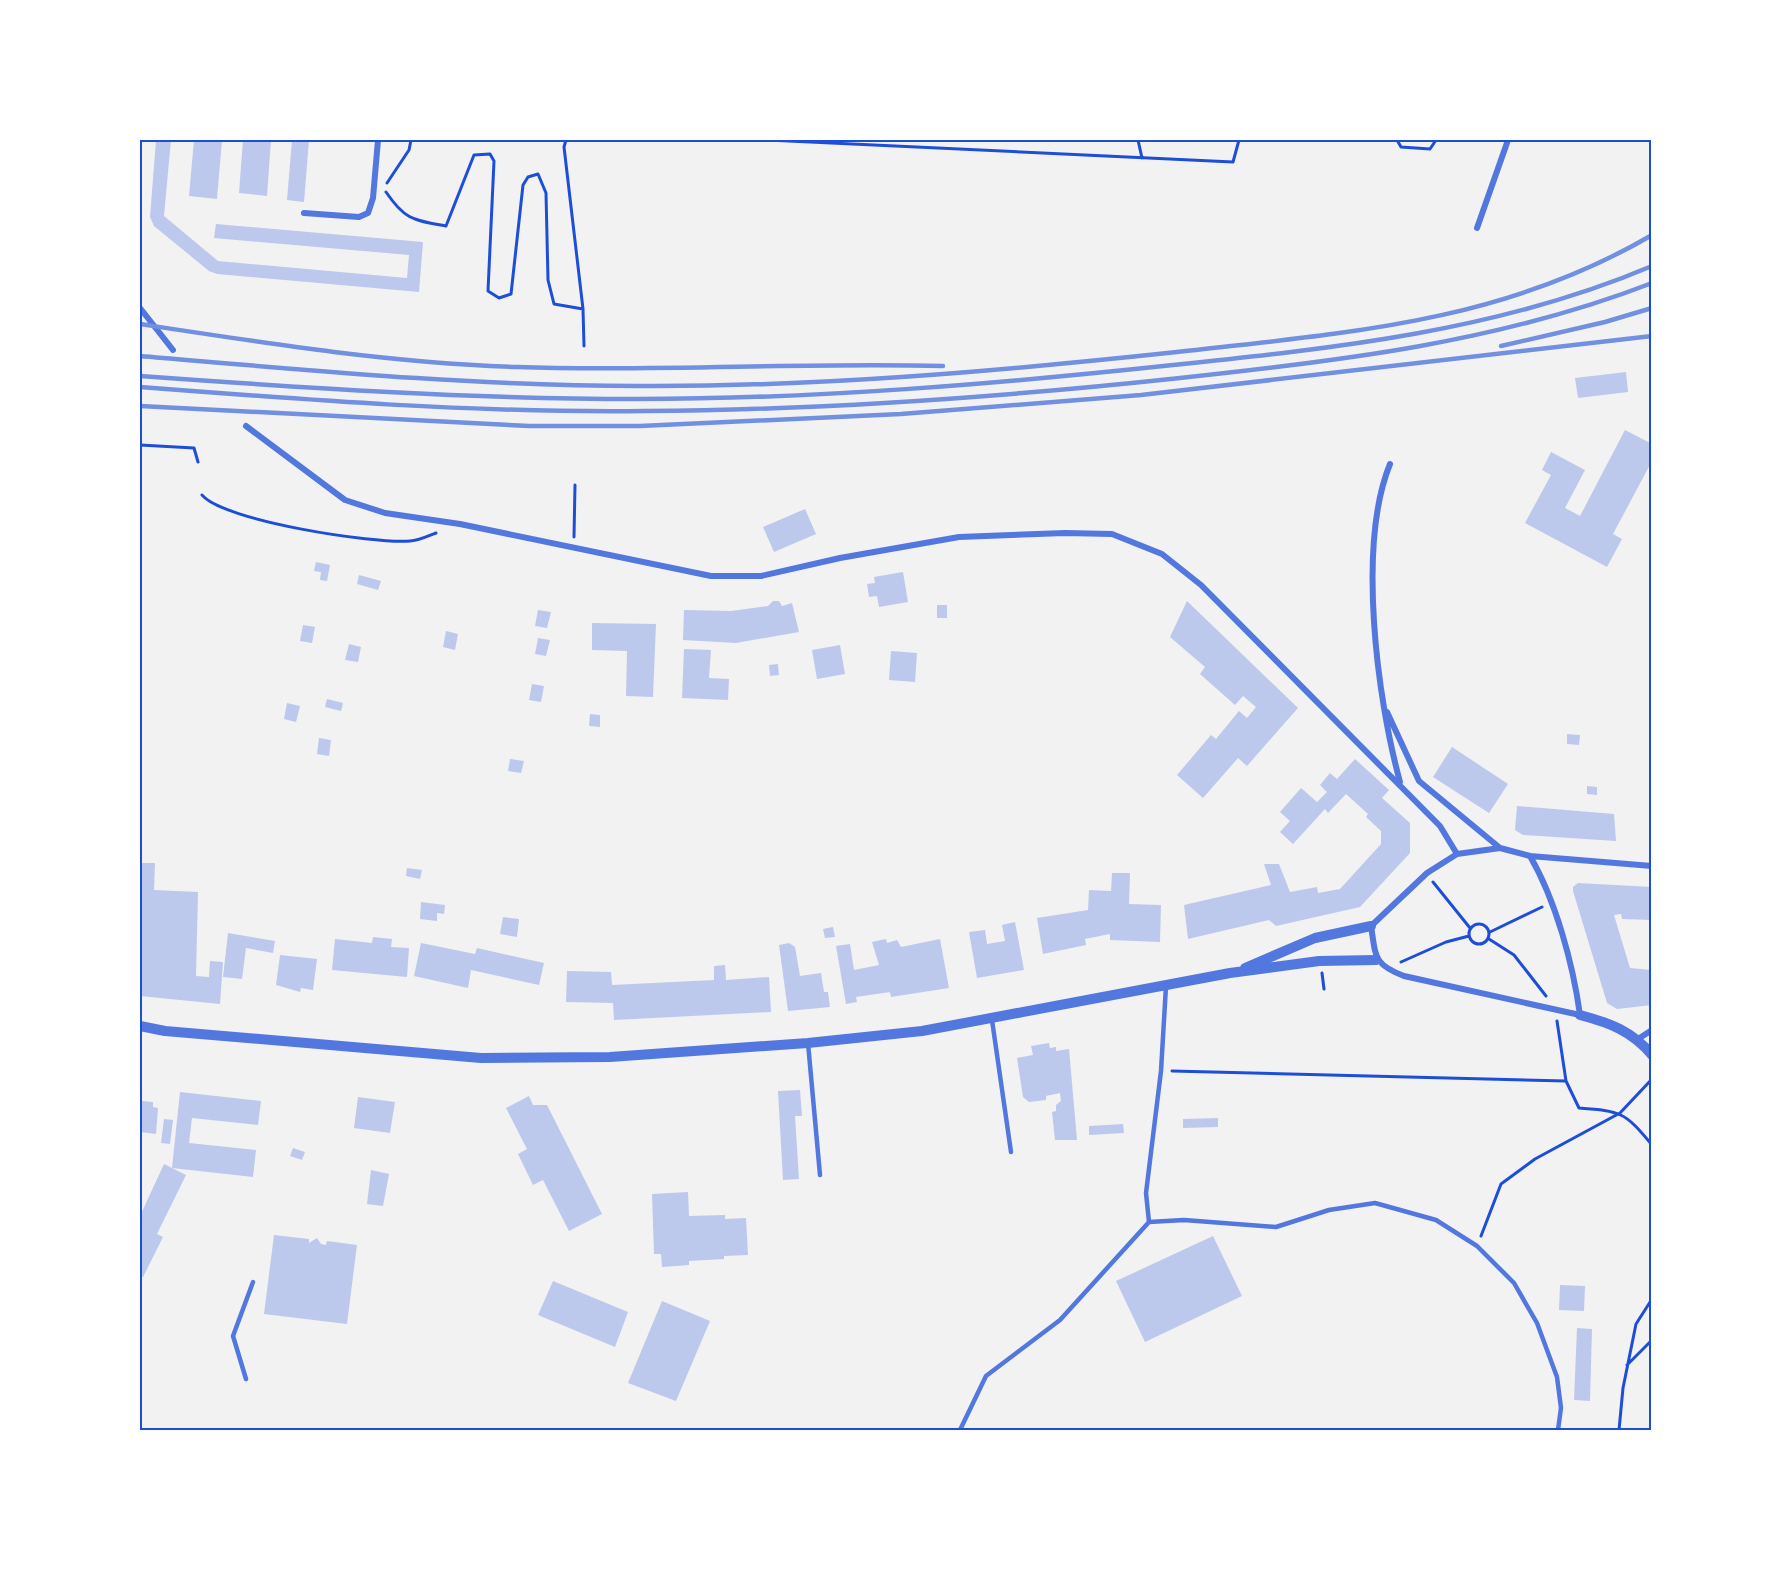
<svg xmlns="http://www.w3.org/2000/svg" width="1791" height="1570" font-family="Quicksand,sans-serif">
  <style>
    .building { fill: #bdc9ec }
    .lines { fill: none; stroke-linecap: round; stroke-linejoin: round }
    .path { stroke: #1d4ed8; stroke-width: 3 }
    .service { stroke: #5277de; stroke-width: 4.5 }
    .minor { stroke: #5277de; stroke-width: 6 }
    .tertiary { stroke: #5277de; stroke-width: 10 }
    .rail { stroke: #7290e2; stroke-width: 4.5 }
    .neatline { fill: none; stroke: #1d4ed8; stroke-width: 2 }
  </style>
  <rect width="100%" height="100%" fill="#f2f2f2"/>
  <path class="building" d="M156 140H171L164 216 218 261 407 278 409 255 214 238 216 224 423 242 419 292 217 274 209 271 154 226 150 217Z
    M194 140H222L217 199 189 196Z
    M243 140H271L267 196 239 193Z
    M292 140H309L304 202 287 200Z
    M1626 372 1628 392 1578 398 1575 378Z
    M1625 430 1652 444V461L1613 534 1622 539 1607 567 1525 523 1551 475 1542 470 1551 452 1585 470 1565 508 1580 516Z
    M805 509 816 534 774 552 763 527Z
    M316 562 330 565 327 581 320 580 321 572 314 571Z
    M903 572 908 602 879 607 877 596 869 597 867 584 875 583 874 577Z
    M359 575 381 581 378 590 357 584Z
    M779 601 782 606 792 603 799 632 736 643 683 640 684 610 731 611 768 606 773 601Z
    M1187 601 1298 708 1247 766 1238 758 1203 798 1177 775 1211 735 1216 739 1239 711 1247 718 1256 707 1243 696 1235 705 1200 674 1205 667 1170 637Z
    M937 605H947V618H937Z
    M538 610 551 612 547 628 535 626Z
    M592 623 656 624 653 697 626 696 627 651 592 650Z
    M303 625 315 627 312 643 300 641Z
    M446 631 458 634 455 650 443 647Z
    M538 638 550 640 546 656 535 654Z
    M349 644 361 647 358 662 345 660Z
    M840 645 845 674 817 679 812 650Z
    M684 649 711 650 709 678 729 679 728 700 682 698Z
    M891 651 917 653 915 682 889 680Z
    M778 664 779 675 770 676 769 665Z
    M532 684 544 686 541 702 529 700Z
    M327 699 343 703 341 711 325 707Z
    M287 703 300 706 296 722 284 719Z
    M590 714 600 715V727L589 726Z
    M1567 734 1580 735 1579 745 1567 744Z
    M319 738 331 740 329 756 317 754Z
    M1452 747 1508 784 1489 813 1433 777Z
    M510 759 524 761 521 773 508 771Z
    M1355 759 1389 790 1382 798 1410 823V853L1360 907 1276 926 1269 920 1188 939 1184 905 1271 885 1264 864H1279L1290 892 1317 887 1318 893 1340 889 1381 844V831L1366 817 1368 814 1346 794 1328 813 1325 809 1293 844 1280 832 1290 821 1280 812 1301 788 1317 802 1327 792 1320 785 1330 773 1337 779Z
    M1587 786 1597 787V795L1587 794Z
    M1517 806 1614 814 1616 841 1523 835 1515 830Z
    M140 863H155L154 890 198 892 196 976 209 977 210 961 223 962 220 1004 140 996Z
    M407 868 422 870 420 879 406 876Z
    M1112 873H1130L1129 904 1161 905 1160 942 1110 940V934L1085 939 1086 945 1043 954 1037 918 1088 910 1089 890 1111 891Z
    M1578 883 1652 887V920L1622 919 1621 914 1614 915 1630 968 1652 970V1005L1617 1009 1607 1003 1573 891V887Z
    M421 902 445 905 444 914 437 913V921L420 919Z
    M503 917 519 919 517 937 500 934Z
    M1015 922 1024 970 977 978 969 932 985 930 987 944 1005 941 1002 925Z
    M833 927 835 937 825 938 823 929Z
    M228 933 275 941 273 953 246 948 242 979 223 977Z
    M373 937 392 939 391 947 409 948 407 977 332 970 335 939 372 943Z
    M886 939 887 943 897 940 901 947 940 939 949 988 891 997 890 992 856 997 857 1002 846 1004 836 946 850 944 854 970 879 965 872 942Z
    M421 943 475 954 477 948 544 963 539 985 471 970 468 988 414 976Z
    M789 943 795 947 800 976 821 973 824 992H828L830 1007 788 1011 779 945Z
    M280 955 317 959 313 990 301 988 300 992 276 985Z
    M725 965 726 980 769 977 771 1012 614 1020 613 1003 566 1002 567 971 611 972 612 985 714 980V966Z
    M1049 1043 1050 1048 1056 1047V1051L1069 1049 1077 1140H1055L1052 1112 1056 1111V1105L1061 1101 1060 1093 1046 1096V1100L1029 1102 1023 1097 1017 1058 1033 1055 1031 1046Z
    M800 1090 802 1116H795L799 1179 783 1180 778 1091Z
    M180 1092 261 1101 258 1125 192 1118 189 1143 256 1150 253 1177 172 1168Z
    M529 1096 533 1105H547L602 1214 569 1231 543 1180 533 1185 518 1154 527 1149 506 1108Z
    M358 1097 395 1102 390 1133 354 1128Z
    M142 1101 153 1102V1107L158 1108 156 1134 140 1132V1106Z
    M1218 1118V1127L1183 1128V1119Z
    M164 1119 173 1120 170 1144 161 1143Z
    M1123 1124 1124 1133 1089 1135V1126Z
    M293 1148 305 1152 302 1160 290 1156Z
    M164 1164 186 1175 157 1234 163 1237 143 1277 140 1276V1216Z
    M371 1170 389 1174 383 1206 367 1204Z
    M688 1192 689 1216 725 1215V1219L746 1218 748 1255 724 1256V1259L689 1261V1265L662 1267 661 1254H654L652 1194Z
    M274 1235 309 1239V1243L317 1238 321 1244 326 1245 327 1241 357 1245 347 1324 264 1314Z
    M1213 1236 1242 1296 1145 1342 1116 1281Z
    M553 1281 628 1312 615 1347 538 1315Z
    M1560 1285 1585 1286 1584 1311 1559 1310Z
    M662 1301 710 1321 676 1401 628 1383Z
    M1577 1328 1592 1329 1590 1401 1574 1400Z"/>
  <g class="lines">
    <path class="path" d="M566 140 564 147 583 309 584 346
      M767 140 1233 162 1239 140
      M1138 140 1142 158
      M1397 140 1401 147 1430 149 1436 140
      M387 183 409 150 411 140
      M386 192C405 220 413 220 446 226L474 155 490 154 494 161 488 291 499 298 511 294 523 185 528 177 538 174 546 193 548 280 554 304 583 309
      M140 445 194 448 198 462
      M202 495C224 521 373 544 410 541 418 541 428 536 436 533
      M574 537 575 485
      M1433 882 1470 928
      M1469 934a10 10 0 1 1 20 0a10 10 0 1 1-20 0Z
      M1490 932 1542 907
      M1489 939 1514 955 1546 996
      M1401 962 1446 942 1469 936
      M1322 973 1324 989
      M1557 1021 1566 1081 1579 1108C1621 1111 1625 1112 1652 1145
      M1172 1071 1566 1081
      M1481 1236 1501 1184 1535 1159 1620 1113 1652 1079
      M1627 1365 1652 1340
      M1619 1430 1623 1388 1636 1324 1652 1299"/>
    <path class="service" d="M992 1020 1011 1152
      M808 1043 820 1175
      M1149 1222 1146 1193 1161 1071 1166 986
      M246 1379 233 1336 253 1282
      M960 1430 986 1376 1060 1320 1149 1222 1184 1220 1276 1227 1329 1210 1375 1203 1436 1220 1477 1246 1514 1283 1537 1323 1557 1377 1561 1408 1558 1430"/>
    <path class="minor" d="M304 213 359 217 368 213 373 198 378 140
      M1477 228 1508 140
      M140 308 173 350
      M246 426 345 500 385 513 460 524 711 576H761L840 558 959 537 1065 533 1112 534 1162 554 1201 585 1440 826 1457 854
      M1390 464C1357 545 1377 698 1400 782
      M1387 712 1419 781 1500 848
      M1530 856C1556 901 1573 964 1580 1015L1404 976C1373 964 1376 957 1371 926L1427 873 1457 854 1500 848 1530 856 1652 866
      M1638 1039 1652 1030"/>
    <path class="tertiary" d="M1245 968 1315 938 1371 926
      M1580 1015C1610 1023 1632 1031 1652 1055
      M140 1026 165 1031 481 1058 610 1057 808 1043 922 1031 1230 973 1319 961 1376 960"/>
    <path class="rail" d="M140 324C264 343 391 363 517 367 659 372 801 362 943 366
      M1501 346 1605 322 1652 308
      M140 356C306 370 472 386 639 386 819 387 999 371 1177 352 1345 333 1502 323 1652 235
      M140 376C305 388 471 399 637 399 816 399 995 384 1173 365 1336 348 1499 331 1652 266
      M140 387C307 400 476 413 645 411 823 410 1003 397 1180 378 1340 361 1500 342 1652 283
      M140 406 529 426H640L901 414 1141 395 1652 336"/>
  </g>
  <rect width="1791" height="1570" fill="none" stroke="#ffffff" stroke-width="282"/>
  <rect x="141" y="141" width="1509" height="1288" class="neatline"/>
</svg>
